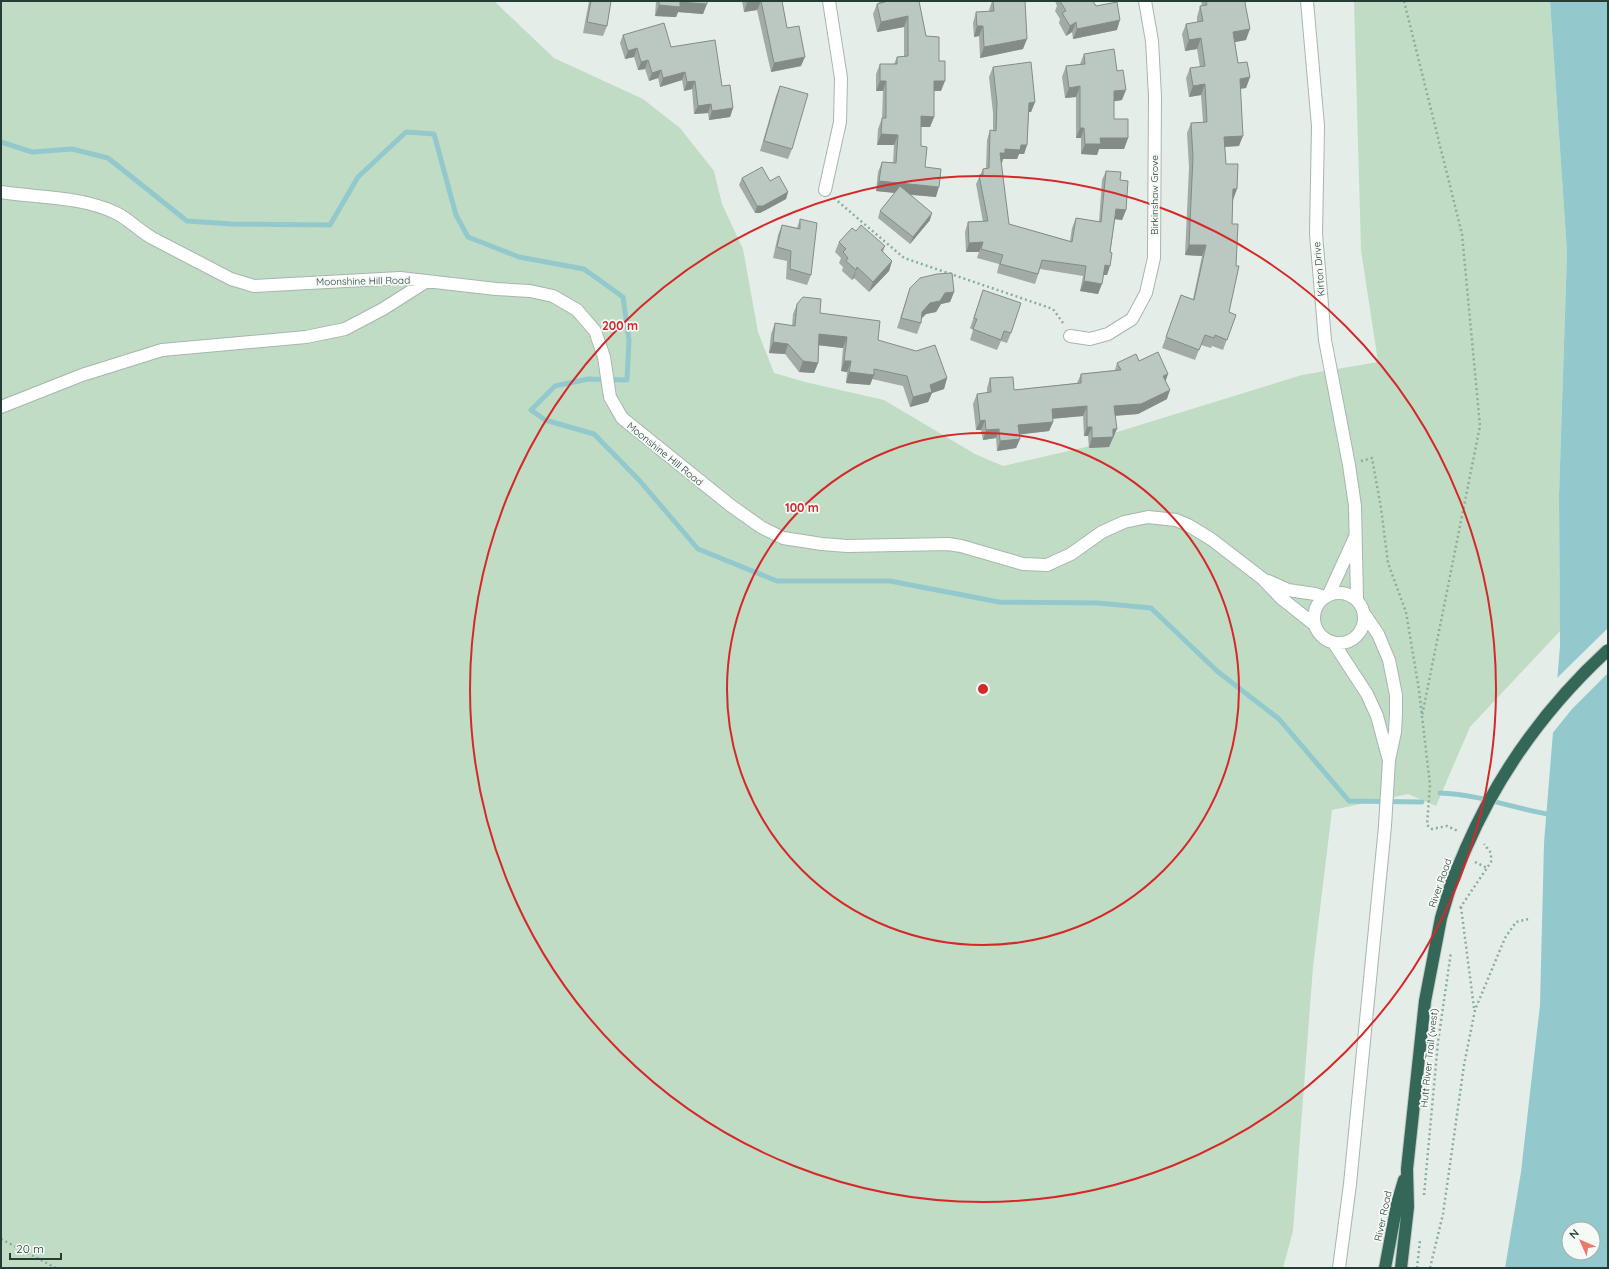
<svg xmlns="http://www.w3.org/2000/svg" width="1609" height="1269" font-family="Quicksand,sans-serif">
  <style>
    .green { fill: #c0dcc5 }
    .water { fill: #93c9cd; fill-rule: evenodd }
    .pier { fill: #e5ede9 }
    .lines { fill: none; stroke-linecap: round; stroke-linejoin: round }
    .stream { stroke: #93c9cd; stroke-width: 5 }
    .minor-casing { stroke: #a8b5af; stroke-width: 14 }
    .highway-casing { stroke: #c2c9c6; stroke-width: 14 }
    .path { stroke: #88ae9e; stroke-width: 2.5; stroke-dasharray: 2 3; stroke-linecap: butt }
    .minor { stroke: #fff; stroke-width: 12 }
    .highway { stroke: #346758; stroke-width: 12 }
    .highway-bridge-casing { stroke: #c2c9c6; stroke-width: 14; stroke-linecap: butt }
    .highway-bridge { stroke: #346758; stroke-width: 12 }
    .wall { fill: #a1aca6 }
    .shaded-wall { fill: #838c87 }
    .building { fill: #bbc8c1; stroke: #838c87 }
    .ring { fill: none; stroke: #d62828; stroke-width: 2 }
    .labels { text-anchor: middle; dominant-baseline: central; stroke-width: 3.5; stroke-linejoin: round; paint-order: stroke }
    .street-label { font-size: 10px; fill: #263d35; stroke: #f6faf7 }
    .centre { fill: #d62828; stroke: #f6faf7; stroke-width: 2 }
    .ring-label { font-size: 12px; text-anchor: middle; font-weight: bold; fill: #d62828; stroke: #f6faf7; stroke-width: 3.5; stroke-linejoin: round; paint-order: stroke }
  </style>
  <rect width="100%" height="100%" fill="#e5ede9"/>
  <path class="green" d="M1 1H494L554 58 643 99 680 128 714 171 722 204 743 249 758 332 774 373 805 382 884 400 975 454 1003 466 1086 447 1114 433 1302 375 1378 362 1361 250 1354 1H1550L1567 251 1559 495 1560 631 1470 727 1436 806 1408 794 1332 810 1313 967 1293 1231 1283 1268H1Z"/>
  <path class="water" d="M1550 1H1608V1268H1505L1521 1172 1540 1005 1544 843 1560 646 1559 495 1567 252ZM1569 1229H1593V1253H1569Z"/>
  <path class="pier" d="M1608 628V673L1572 709 1551 735 1556 679Z"/>
  <g class="lines">
    <path class="stream" d="M1 142 32 152 72 149 108 158 187 221 232 224 330 225 358 177 406 132 434 134 456 215 468 237 519 257 584 269 623 297 629 340 627 380 588 379 555 386 531 410 545 420 594 434 639 480 698 549 777 581H890L999 602 1098 603 1151 608 1217 671 1279 719 1349 801 1422 802
      M1440 793C1478 794 1515 809 1553 815"/>
    <defs>
      <path id="minor" d="M1307 1 1318 126 1316 234 1325 340 1349 465 1355 506 1357 599
        M825 190 840 122 841 78 829 1
        M1 192C39 198 80 196 116 213 129 219 140 232 154 239L231 279 254 286 400 278 496 289 530 291 553 296 577 310 595 331 604 357 610 397 622 418 730 505 761 527 783 538 822 544 847 546 948 544 961 546 1023 564 1047 565 1071 554 1102 532 1124 522 1148 517 1176 520 1188 525 1211 539 1263 579 1281 598 1315 625
        M1070 336 1090 339 1108 334 1132 319 1146 293 1154 258 1155 96 1152 41 1145 1
        M1 407 82 375 162 350 306 337 345 329 383 309 427 281
        M1268 581 1288 590 1315 594 1324 597
        M1314 618a25 25 0 1 1 50 0a25 25 0 1 1-50 0Z
        M1329 594 1355 537
        M1333 642 1367 694 1377 716 1388 757
        M1339 1268 1350 1184 1385 826 1389 760 1395 732 1396 714V695L1389 660 1378 634 1365 615"/>
      <path id="highway" d="M1385 1268 1397 1204 1404 1180
        M1401 1268 1408 1207 1407 1169 1425 1001 1441 918 1452 881 1466 848"/>
    </defs>
    <use href="#minor" class="minor-casing"/>
    <use href="#highway" class="highway-casing"/>
    <path class="path" d="M1404 1 1462 234 1480 426 1422 716
      M834 198 904 258 1053 309 1063 323
      M1361 461 1372 458 1381 508 1388 563 1406 612 1419 690 1430 785 1427 825 1432 829 1447 826 1458 831
      M1475 862 1487 868
      M1461 907 1474 1008
      M1460 908 1491 862V853L1484 844
      M1424 1195 1438 1042 1451 952
      M1 1239 56 1268
      M1417 1268 1420 1240
      M1430 1268 1443 1214 1464 1065 1475 1010 1505 938 1516 922 1529 919"/>
    <use href="#minor" class="minor"/>
    <use href="#highway" class="highway"/>
    <defs>
      <path id="highway-bridge" d="M1466 848C1499 772 1547 706 1608 650"/>
    </defs>
    <use href="#highway-bridge" class="highway-bridge-casing"/>
    <use href="#highway-bridge" class="highway-bridge"/>
  </g>
  <path class="wall" d="M589 1H611L607 26 603 36 583 33Z
    M656 1H707L703 14 678 12 676 17 655 16Z
    M742 1H782L787 28 801 66 771 72 757 10 744 12Z
    M879 1H919L926 36 939 61 941 91H934V117L930 127H921V146L925 167 936 197 910 195 930 220 910 244 878 218 880 211 895 193 876 191 878 172 882 162 893 163 894 145H877L878 129 882 118 883 91H876V74L880 64H894L897 57 904 56V27L877 32 873 14 877 4 879 3Z
    M992 1H1025L1023 49 980 58 979 36 974 37 973 23 976 12H990L989 10Z
    M1055 1H1093L1096 6 1117 30 1073 39 1072 32 1066 36 1059 23 1060 19 1055 11 1057 6Z
    M1201 1H1246L1245 3 1246 40 1235 42 1238 63 1250 77 1246 88 1240 89 1239 146 1225 147 1226 164 1233 200 1229 312 1236 315 1223 350 1212 346 1211 348 1201 345 1195 360 1162 348 1181 295 1193 299 1202 256 1185 255 1189 167 1187 133 1191 123 1203 122 1201 95 1189 97 1186 78 1190 68 1200 67 1197 49 1185 51 1182 34 1186 24 1197 22V17L1200 6H1202Z
    M623 35 671 47 722 86 733 108 730 117 709 120 708 113 694 114 692 89 684 91 682 80 660 87 658 78 649 81 645 69 638 70 634 57 625 59 620 43Z
    M1084 54 1117 71 1122 100 1114 101V119L1128 138 1124 149H1099L1097 155 1081 154V138H1076V97L1065 98 1062 77 1066 66 1080 64Z
    M993 67 1035 102 1031 112H1029L1027 145 1024 154H1019L1017 159H1003L1001 163 1009 224 1070 241 1072 228 1076 218 1099 222 1102 180 1106 171 1120 180 1126 210 1122 220 1115 219 1107 275H1103L1098 294 1080 291 1083 276 1040 269 1035 284 997 273 999 264 977 258 979 252H966L965 232 968 222H983L976 184 983 169 986 168 987 140 990 130 993 131V113L989 77Z
    M780 86 792 149 788 159 760 151 776 96Z
    M742 178 788 192 786 199 760 213H755L739 185Z
    M800 219 811 275 807 285 786 279 787 261 773 258 778 235 782 225 797 228Z
    M839 242 885 246 883 252 892 261 889 271 869 292 854 278 852 280 842 271 843 267 839 263 841 258 835 252Z
    M910 288 954 292 950 302 941 304 936 312 926 314 921 319V323L917 334 897 328Z
    M983 290 1011 333 1007 343 1001 341 997 350 970 340 973 330 970 328Z
    M797 304 820 313 878 340 947 378 944 389 932 393 928 402 910 407 903 386 872 379 870 385 846 383 847 372 841 371 843 348 819 345 818 363 814 373 799 372 785 354 769 353 771 334 775 323 792 326 793 314Z
    M1139 361 1166 381 1167 399 1138 414 1115 416 1113 439H1112L1109 447 1089 448 1088 436H1084L1083 416 1052 419 1053 422 1049 431 1020 434V439L1016 448 997 451 996 438 983 440 981 430H976L973 404 977 394 987 393V388L990 378 1014 390 1077 383 1081 374 1115 370 1117 363Z"/>
  <path class="shaded-wall" d="M756 1H761L757 10 744 12 747 3Z
    M680 2 707 4 703 14 678 12 676 17 655 16 659 5Z
    M908 16 904 27 877 32 881 22Z
    M1120 20 1117 30 1073 39 1077 29Z
    M1076 22 1072 32 1066 36 1070 26Z
    M977 26H983L979 36 974 37Z
    M1250 29 1246 40 1230 43 1233 32Z
    M1201 38 1197 49 1185 51 1189 40Z
    M1027 39 1023 49 980 58 984 47Z
    M637 48 634 57 625 59 628 51Z
    M805 57 801 66 771 72 774 63Z
    M648 60 645 69 638 70 641 62Z
    M661 70 658 78 649 81 652 73Z
    M685 72 682 80 660 87 663 78Z
    M1250 77 1246 88 1236 89 1240 79Z
    M695 81 692 89 684 91 687 82Z
    M880 81H886L883 91H876Z
    M934 81H945L941 91H931Z
    M1205 84 1201 95 1189 97 1193 86Z
    M1080 86 1076 97 1065 98 1069 88Z
    M1126 90 1122 100 1110 102 1114 91Z
    M1035 102 1031 112H1026L1029 103Z
    M711 104 708 113 694 114 698 106Z
    M733 108 730 117 709 120 712 111Z
    M921 116 934 117 930 127H917Z
    M1080 128H1084L1081 138H1076Z
    M881 134 898 135 894 145H877Z
    M1243 136 1239 146 1220 147 1224 137Z
    M1100 138H1128L1124 149H1099L1097 155 1081 154 1085 144Z
    M1021 145H1027L1024 154H1019L1017 159H1003L1002 163 997 162 1000 153 1005 149Z
    M879 181 939 187 936 197 876 191Z
    M1233 189H1237L1233 200H1229Z
    M788 192 786 199 760 213H755L757 206Z
    M1116 209 1126 210 1122 220 1113 219Z
    M932 213 930 220 910 244 913 237Z
    M983 242 979 252H966L969 243Z
    M1189 245H1206L1202 256 1185 255Z
    M892 261 889 271 869 292 873 282Z
    M1105 265 1110 266 1107 275H1101Z
    M857 267 854 278 852 280 856 270Z
    M1084 281 1102 284 1098 294 1080 291Z
    M954 292 950 302 941 304 936 312 926 314 918 322 922 312 930 303 945 293Z
    M819 334 847 337 843 348 816 345Z
    M773 342 788 344 785 354 769 353Z
    M803 361 818 363 814 373 799 372Z
    M844 361H851L847 372 841 371Z
    M849 372 874 375 870 385 846 383Z
    M1168 374 1165 383 1163 376Z
    M947 378 944 389 932 393 928 402 910 407 913 397 930 385Z
    M1170 390 1167 399 1138 414 1110 416 1114 406Z
    M1087 406 1083 416 1048 419 1052 409Z
    M985 420 981 430H976L980 421Z
    M1053 422 1049 431 1015 435 1018 425Z
    M1087 427H1092L1088 436H1084Z
    M999 429 996 438 983 440 986 430Z
    M1113 429H1117L1109 447 1089 448 1092 438Z
    M1020 439 1016 448 997 451 1000 441Z"/>
  <path class="building" d="M591 1H611L607 26 587 22Z
    M659 1H707V4L680 2V7L659 5Z
    M747 1H756L747 3Z
    M761 1H782L787 28 799 26 805 57 774 63Z
    M885 1H919L926 36 939 37V61H945V81H934V117L921 116V146L927 147 925 167 941 169 939 187 879 181 882 162 896 163 898 135 881 134 882 118H886V81H880V64H897V57L908 56V16L881 22 877 4 885 2Z
    M993 1H1025L1027 39 984 47 983 26H977L976 12 994 11Z
    M1060 1H1093L1096 6 1117 2 1120 20 1077 29 1076 22 1070 26 1062 13 1066 11Z
    M1206 1H1246L1245 3 1250 29 1233 32 1238 63 1247 62 1250 77 1240 79 1243 136 1224 137 1226 164H1238L1237 189H1233L1232 224H1238L1236 266H1239L1229 312 1236 315 1227 340 1215 335 1214 338 1205 335 1199 350 1166 337 1181 295 1194 300 1206 245H1189L1193 157 1191 123 1207 122 1205 84 1193 86 1190 68 1205 66 1201 38 1189 40 1186 24 1203 21 1200 6 1207 5Z
    M664 23 671 47 715 40 722 86 730 85 733 108 712 111 711 104 698 106 695 81 687 82 685 72 663 78 661 70 652 73 648 60 641 62 637 48 628 51 623 35Z
    M1114 49 1117 71 1123 70 1126 90 1114 91V119H1128V138H1100L1101 144H1085L1084 128H1080V86L1069 88 1066 66 1085 64 1084 54Z
    M1031 62 1035 102 1029 103 1027 145H1021L1020 150 1005 149V153H1000L1009 224 1072 242 1076 218 1101 222 1106 171 1121 172 1120 180 1128 181 1126 210 1116 209 1110 252 1112 253 1110 266 1105 265 1102 284 1084 281 1086 266 1042 260 1038 274 1000 264 1003 255 981 249 983 242 969 243 968 222 988 221 979 175H983V169L989 168 990 130 996 131 997 103 993 67Z
    M780 86 808 94 792 149 764 141Z
    M762 167 770 181 779 176 788 192 763 206H757L742 178Z
    M900 186 932 213 913 237 880 211Z
    M800 219 817 223 811 275 790 269 791 251 777 247 782 225 800 229Z
    M861 225 885 246 881 250 892 261 873 282 857 267 856 270 846 261 848 258 843 252 846 249 839 242 852 228 856 231Z
    M952 273 954 292 945 293 940 301 930 303 922 312 921 323 901 318 910 288 920 278 937 274Z
    M983 290 1021 303 1011 333 1004 331 1001 340 973 329 977 319 974 318Z
    M803 297 821 299 820 313 880 321 878 340 916 351 935 345 947 378 930 385 932 392 913 397 907 376 874 369V375L849 372 851 361H844L847 337 819 334 818 363 803 361 788 344 773 342 775 323 795 326 797 304Z
    M1158 352 1168 374 1163 376 1170 390 1141 404 1114 406 1117 429H1113V437L1092 438V427H1087V406L1052 409 1053 422 1018 425 1020 439 1000 441 999 429 986 430 985 420 980 421 977 394 991 392 990 378 1013 377 1014 390 1081 383V374L1121 370 1117 363 1136 354 1139 361Z"/>
  <g class="ring">
    <circle cx="983" cy="689" r="256"/>
    <circle cx="983" cy="689" r="513"/>
  </g>
  <g class="labels">
    <g class="street-label">
      <text transform="translate(1154 195) rotate(-90)">Birkinshaw Grove</text>
      <text transform="translate(1319 269) rotate(-95)">Kirton Drive</text>
      <text transform="translate(363 281) rotate(-1)">Moonshine Hill Road</text>
      <text transform="translate(665 454) rotate(39)">Moonshine Hill Road</text>
      <text transform="translate(1440 883) rotate(-71)">River Road</text>
      <text transform="translate(1429 1058) rotate(-84)">Hutt River Trail (west)</text>
      <text transform="translate(1383 1216) rotate(-78)">River Road</text>
    </g>
  </g>
  <circle cx="983" cy="689" r="6" class="centre"/>
  <g class="ring-label">
    <text x="620" y="330">200 m</text>
    <text x="802" y="512">100 m</text>
  </g>
  <rect width="1609" height="1269" fill="none" stroke="#263d35" stroke-width="4"/>
  <g transform="translate(1581 1241) rotate(315)"><circle r="19" fill="#f6faf7" stroke="#a3aea9"/>
  <path d="M0-3L7 15L0 10L-7 15Z" fill="#e67c6a"/>
  <text y="-6" font-size="11" font-weight="bold" text-anchor="middle" fill="#263d35">N</text>
  </g>
  <path d="M10 1253v6h51v-6" fill="none" stroke="#263d35" stroke-width="2"/>
  <text x="16" y="1253" font-size="12" fill="#263d35" stroke="#f6faf7" stroke-width="3" paint-order="stroke">20 m</text>
</svg>
